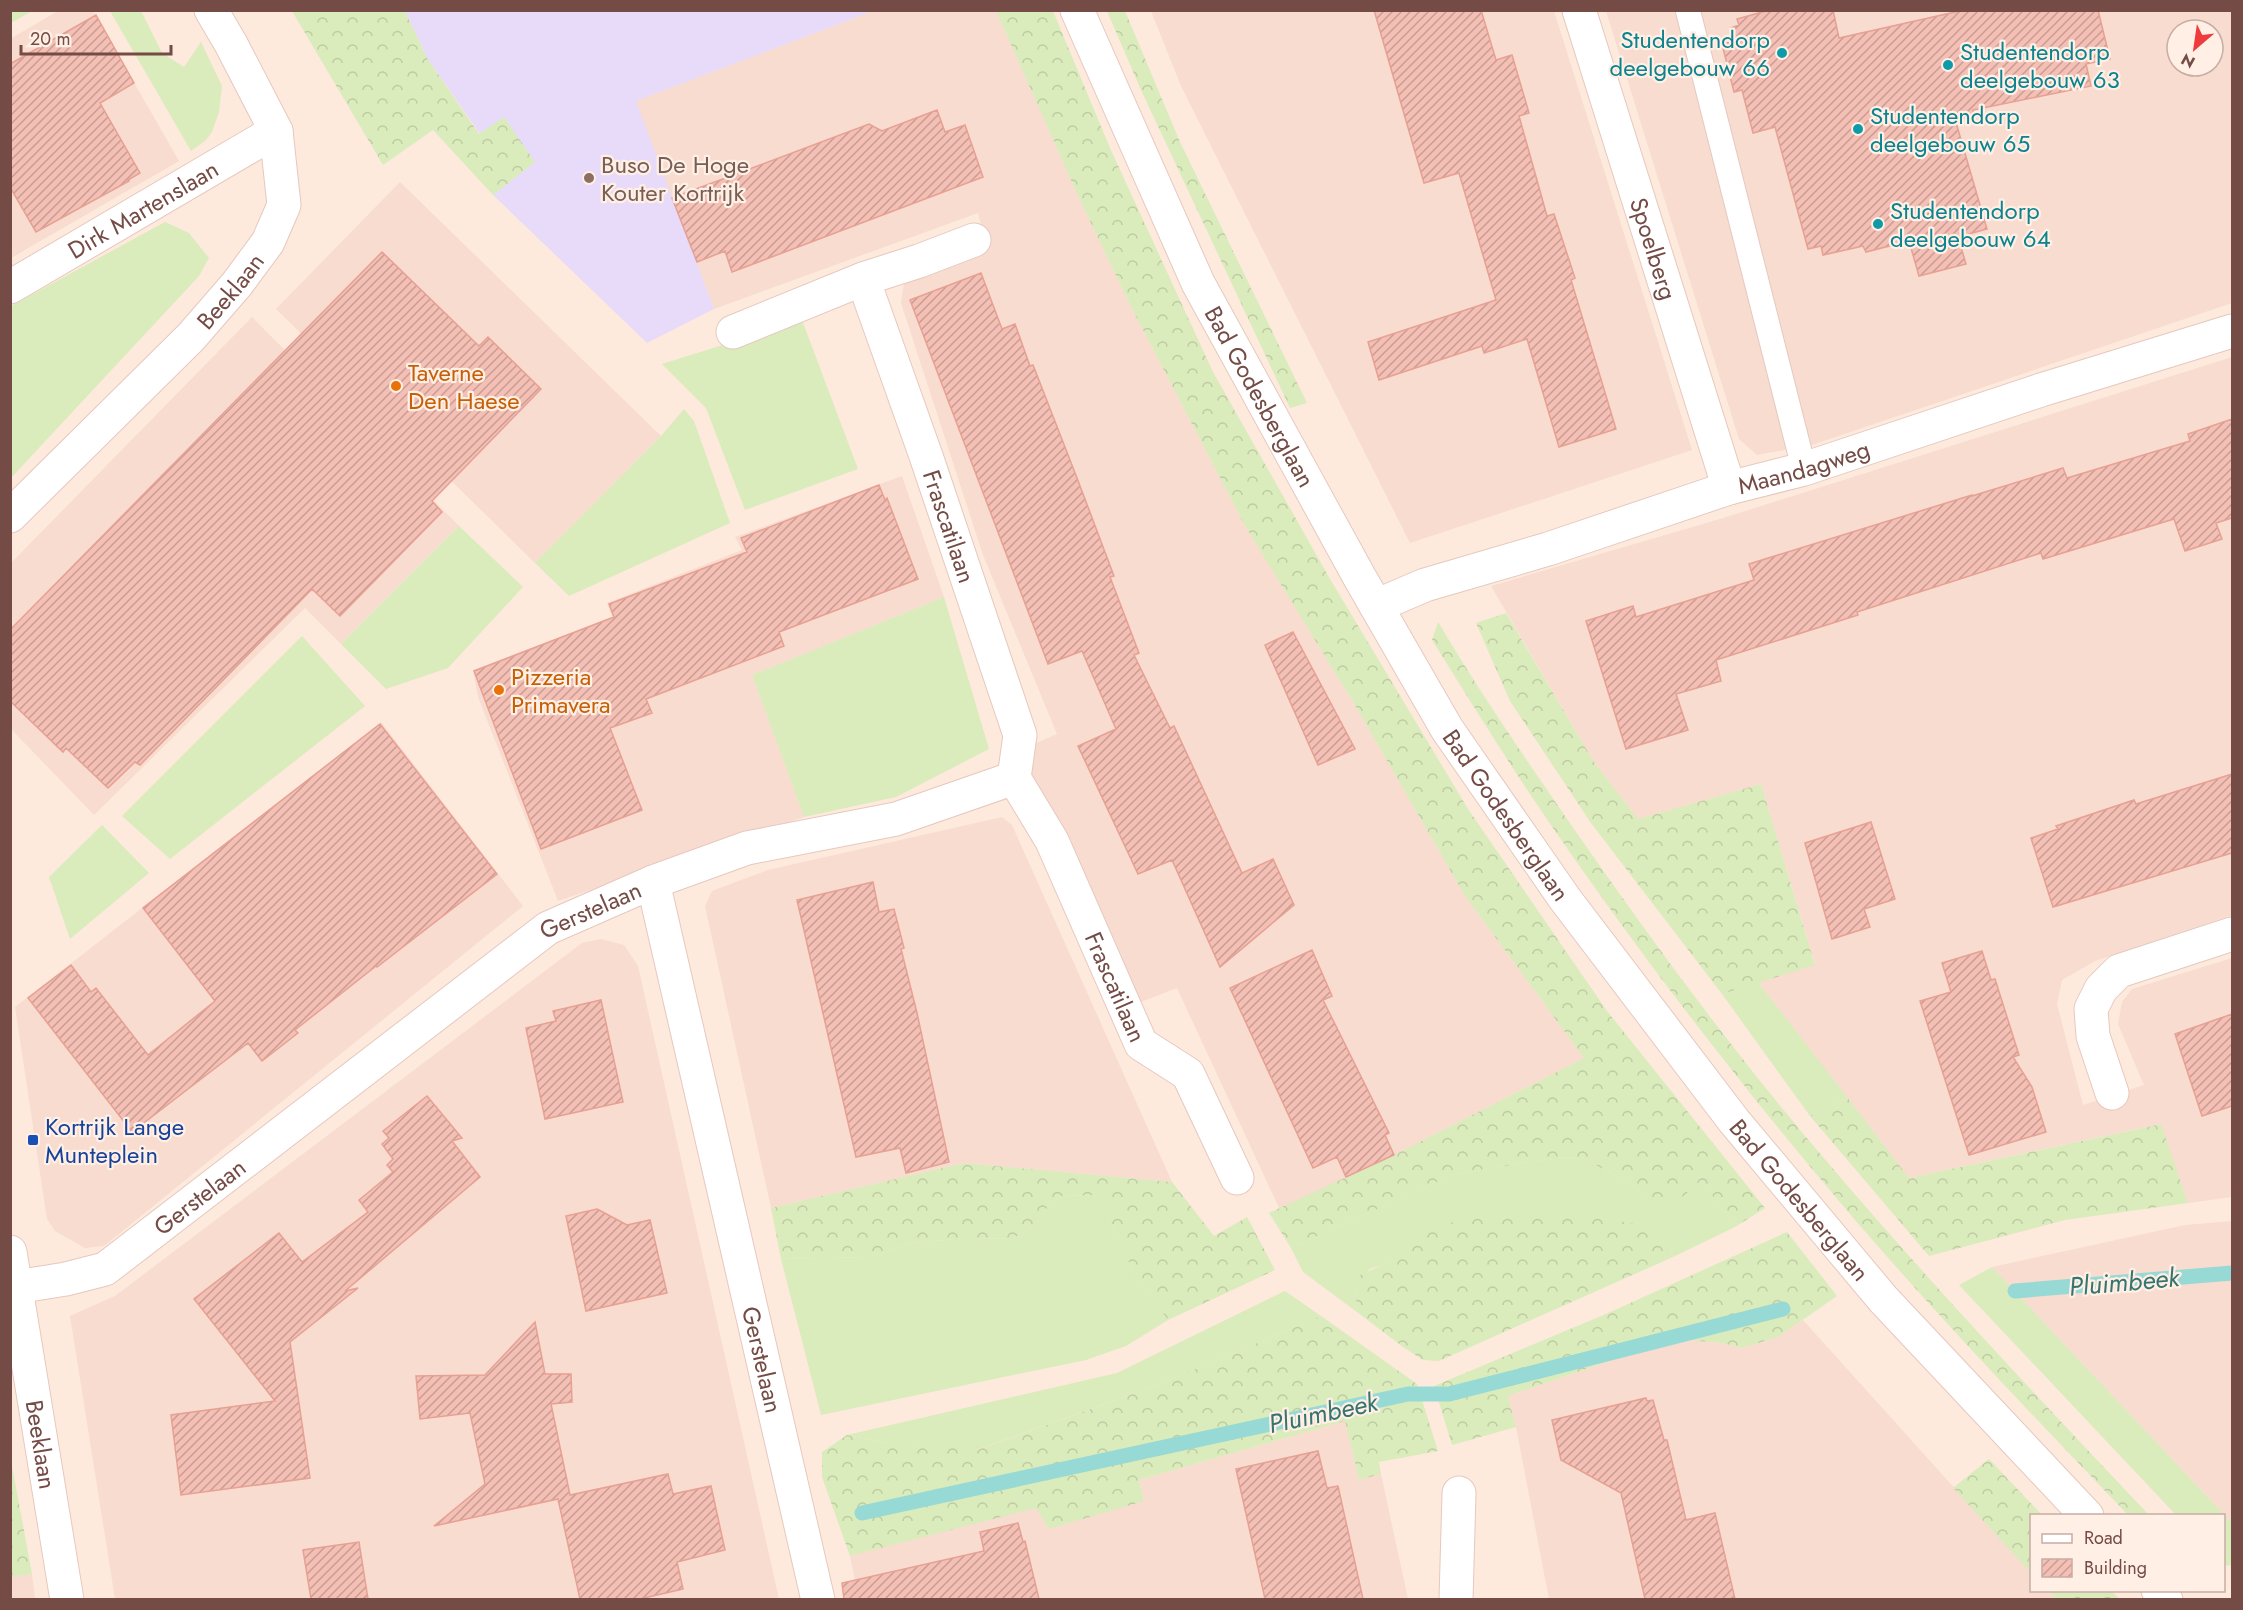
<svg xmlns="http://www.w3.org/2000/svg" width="2243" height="1610" font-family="Jost,sans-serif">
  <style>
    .residential { fill: #f7dccf; fill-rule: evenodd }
    .education { fill: #e7dbf9 }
    .grass { fill: #daebbc }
    .forest { fill: url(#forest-crowns) }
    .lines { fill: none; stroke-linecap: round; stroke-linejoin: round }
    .stream { stroke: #97d9d4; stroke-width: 15 }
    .building { fill: url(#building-hatch); stroke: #e7a093; stroke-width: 1.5 }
    .service-casing { stroke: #e6c8bf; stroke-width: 26 }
    .minor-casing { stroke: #e6c8bf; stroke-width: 35 }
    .tertiary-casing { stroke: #e6c8bf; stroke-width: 35 }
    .service { stroke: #fff; stroke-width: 24 }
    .minor { stroke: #fff; stroke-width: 33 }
    .tertiary { stroke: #fff; stroke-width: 33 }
    .culture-dot { fill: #0f9aa8; stroke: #ffefe5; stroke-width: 2 }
    .education-dot { fill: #8d6e63; stroke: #ffefe5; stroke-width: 2 }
    .food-dot { fill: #e8710a; stroke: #ffefe5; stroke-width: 2 }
    .transit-dot { fill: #1a4fb4; stroke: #ffefe5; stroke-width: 2 }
    .labels { text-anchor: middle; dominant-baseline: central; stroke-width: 4.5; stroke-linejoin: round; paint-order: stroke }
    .culture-label { font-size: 24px; fill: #0d838f; stroke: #ffefe5; text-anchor: start }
    .education-label { font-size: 24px; fill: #785e54; stroke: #ffefe5; text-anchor: start }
    .street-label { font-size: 24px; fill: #744b45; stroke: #ffefe5 }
    .food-label { font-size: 24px; fill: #c56008; stroke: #ffefe5; text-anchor: start }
    .transit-label { font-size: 24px; fill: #164399; stroke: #ffefe5; text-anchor: start }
    .water-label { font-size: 26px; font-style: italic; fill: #367470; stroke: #ffefe5 }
  </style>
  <defs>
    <pattern id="forest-crowns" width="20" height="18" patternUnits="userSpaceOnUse" patternTransform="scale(1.5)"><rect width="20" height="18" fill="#daebbc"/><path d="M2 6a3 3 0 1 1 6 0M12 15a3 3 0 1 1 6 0" fill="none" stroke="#bfcba3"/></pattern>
    <pattern id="building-hatch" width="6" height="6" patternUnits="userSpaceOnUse" patternTransform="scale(1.5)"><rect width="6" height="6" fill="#f4bfb4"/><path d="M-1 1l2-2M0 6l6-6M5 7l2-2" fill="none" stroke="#ca9d94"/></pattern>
  </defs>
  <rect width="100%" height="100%" fill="#fdeadd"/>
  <path class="residential" d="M58 11H93L179 161 11 258 10 39Z
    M873 11H996L1078 196 1130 305 1245 526 1353 702 1465 896 1584 1058 1394 1155 1280 1210 1177 988 1141 1002 1031 772 1034 744 1057 734 983 555 901 303 904 283 986 244 978 213 714 309 635 101Z
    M1151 11H1554L1692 450 1410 543 1181 86Z
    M1606 11H2232V303L1812 445 1757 455 1739 439ZM2177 30H2213V66H2177Z
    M400 182 661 436 535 563 276 309Z
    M252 317 459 526 341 644 305 608 94 815 11 729V563Z
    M2232 357V915L2095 961 2062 980 2057 1004 2083 1105 2144 1085 2118 1024 2122 1002 2132 989 2232 958V1197L2188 1203 2160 1124 1909 1178 1758 982 1815 964 1761 784 1638 819 1594 762 1491 586 1720 519Z
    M902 476 944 597 752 675 804 817 558 901 478 697 473 670 612 617 607 603 742 550 735 537Z
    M381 722 523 906 104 1246 85 1248 55 1231 47 1219 15 1007Z
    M1002 817 1012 825 1172 1182 964 1163 771 1208 705 906 712 891 768 870Z
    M601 939 624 945 638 966 779 1599H115L70 1316 115 1296 582 943Z
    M2232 1221V1523L1992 1267 2185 1225Z
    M1803 1320 2031 1573 2032 1590 2048 1591 2056 1599H1549L1516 1427 1508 1396 1673 1339 1722 1343 1742 1348 1778 1337Z
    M1345 1421 1359 1480 1381 1474 1408 1599H859L850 1556 1036 1507 1049 1529 1144 1500 1139 1480Z
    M32 1574 35 1599H11L10 1577Z"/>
  <path class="education" d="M405 11H873L636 101 714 309 647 343 493 195 534 162 480 134 427 58Z"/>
  <path class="grass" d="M11 10H32V11L11 23Z
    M110 11H141L162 53 184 67 201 42 222 86 219 112 212 132 206 140 191 151Z
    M165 222 189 233 209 258 199 276 11 478V306Z
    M802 320 858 469 745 510 706 408 662 364Z
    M684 409 694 421 730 523 569 596 535 563 661 436Z
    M459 526 523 587 448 668 386 689 341 644Z
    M944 597 989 749 896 797 804 817 752 675Z
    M302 636 365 706 170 859 122 816Z
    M102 825 149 873 70 939 49 877Z
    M1758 982 1847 1097 1810 1116 1722 994Z
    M1581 1157 1633 1185 1652 1206 1691 1188 1701 1180 1735 1227 1673 1257 1670 1243 1394 1254 1383 1265 1370 1269 1355 1284 1357 1312 1303 1272 1291 1248 1455 1174 1554 1158Z
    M1106 1195 1110 1221 1137 1280 1168 1320 1126 1346 1086 1360 821 1415 781 1259 869 1257 913 1243 967 1238 1012 1239 1038 1224 1046 1209 1061 1196Z
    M1992 1267 2232 1523V1565L2224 1566V1516L2176 1515 1959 1285Z
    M1285 1291 1321 1316 1160 1384 976 1450 926 1440 908 1444H892L847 1435 1117 1373Z"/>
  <path class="forest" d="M292 11H405L427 58 479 134 504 117 535 162 493 195 433 130 383 165Z
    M996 11H1053L1110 148 1213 372 1330 579 1468 809 1607 1011 1765 1208 1735 1227 1701 1180 1677 1202 1652 1206 1633 1185 1581 1157 1554 1158 1455 1174 1291 1248 1269 1213 1394 1155 1584 1058 1465 896 1353 702 1245 526 1130 305 1078 196Z
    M1107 11H1125L1180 142 1307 403 1290 408 1141 90Z
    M1506 613 1594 762 1638 819 1761 784 1815 965 1722 994 1591 823 1510 701 1476 623Z
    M1438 622C1480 693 1527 761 1574 829 1653 943 1737 1057 1828 1163 1931 1284 2040 1400 2149 1515H2128C2021 1403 1912 1290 1813 1170 1713 1050 1619 926 1532 797 1497 745 1465 692 1432 640Z
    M1847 1097 1909 1178 2161 1124 2188 1203 2065 1220 1929 1256 1810 1116Z
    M964 1163 1172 1182 1214 1236 1247 1217 1275 1270 1168 1320 1137 1280 1110 1221 1105 1195 1061 1196 1046 1209 1038 1224 1012 1239 967 1238 913 1243 869 1257 781 1259 771 1208Z
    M1571 1212 1640 1225 1670 1243 1673 1257 1439 1361 1423 1360 1403 1347 1357 1312 1355 1284 1360 1275 1383 1265 1407 1240 1471 1215Z
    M1787 1232 1837 1296 1778 1337 1742 1348 1722 1343 1673 1339 1508 1396 1516 1427 1452 1445 1434 1386 1606 1314Z
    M1321 1316 1417 1384 1438 1451 1379 1462 1381 1474 1359 1480 1345 1421 1139 1480 1144 1501 1049 1529 1036 1508 850 1556 822 1477V1452L847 1435 892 1444H908L926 1440H970L977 1450 1160 1384Z
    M10 1455 32 1574 11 1577H10Z
    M1989 1459 2042 1515 2032 1516 2031 1573 1953 1488Z
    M2048 1591H2111L2120 1599H2056Z"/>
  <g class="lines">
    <path class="stream" d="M2015 1291 2232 1273
      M862 1513 1408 1394H1449L1783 1309"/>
  </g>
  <path class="building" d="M1374 10H1481L1496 60 1512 55 1529 113 1519 116 1547 216 1554 214 1575 278 1571 280 1616 429 1559 447 1527 339 1484 353 1482 346 1379 380 1368 342 1496 300 1459 173 1424 183Z
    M1769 10H1833L1839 38 1964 10H2098L2110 59 2086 64 2091 86 1973 110 1974 116 1955 119 1987 229 1958 237 1966 264 1919 276 1909 241 1866 252 1863 246 1823 255 1821 246 1808 249 1775 127 1753 133 1742 90 1734 92 1722 44 1736 41 1731 28 1739 25 1737 19Z
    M96 15 134 83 100 103 140 173 128 180 129 181 36 232 10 187V64Z
    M937 110 945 132 965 125 983 177 732 272 725 251 697 262 672 198 869 124 882 131Z
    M382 252 479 346 488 337 541 389 432 501 442 512 340 616 312 589 140 765 135 762 108 788 66 748 63 752 10 701V630Z
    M981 273 1002 329 1015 324 1030 366 1033 365 1077 478 1114 576 1110 577 1139 653 1134 655 1170 728 1174 726 1242 873 1273 859 1294 905 1220 967 1172 860 1138 874 1078 746 1116 729 1082 651 1048 664 910 300Z
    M2232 419V518L2216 523 2222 539 2185 551 2174 519 2043 559 2041 553 1857 612 1858 615 1716 660 1721 681 1676 694 1688 730 1626 749 1586 621 1633 606 1636 617 1754 580 1749 564 1972 495V496L2063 468 2067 478 2190 441 2188 434Z
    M879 485 885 500 887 498 918 579 779 632 784 646 646 699 652 713 610 728 642 810 541 849 474 671 614 617 609 604 747 552 741 538Z
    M1293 632 1355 749 1318 765 1265 645Z
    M380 724 497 874 377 967 376 966 295 1030 298 1033 262 1061 248 1043 132 1132 28 998 71 965 91 992 96 988 148 1055 215 1001 143 908Z
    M2232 774V853L2053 907 2031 838 2058 829 2056 826 2134 800 2136 804Z
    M1871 822 1895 899 1864 909 1870 927 1832 939 1805 843Z
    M873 882 879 912 894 909 904 948 901 949 917 1013 949 1162 906 1173 900 1148 856 1157 797 900Z
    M1312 950 1332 996 1323 1000 1389 1133 1385 1135 1394 1155 1346 1177 1337 1157 1313 1168 1230 988Z
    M1982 951 1991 980 1995 979 2019 1055 2013 1057 2032 1087 2046 1132 1969 1155 1920 1001 1951 992 1942 963Z
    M601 1000 623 1102 545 1119 526 1028 556 1021 553 1011Z
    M2232 1014V1106L2202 1116 2175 1034Z
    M427 1096 462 1138 452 1141 480 1177 345 1291 358 1288 290 1342 310 1478 181 1495 171 1415 275 1401 194 1299 279 1233 302 1262 368 1212 359 1200 393 1172 387 1165 393 1159 382 1144 389 1138 383 1131Z
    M597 1209 627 1225 650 1220 667 1293 586 1311 566 1216Z
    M535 1322 545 1374H571L572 1402 551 1404 570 1495 668 1474 673 1494 711 1486 725 1550 677 1562 683 1589 640 1599H580L558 1499 434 1526 485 1484 470 1413 420 1419 416 1376 485 1375Z
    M1646 1398 1647 1401 1653 1400 1664 1440H1667L1686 1520 1715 1513 1735 1599H1645L1621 1493 1561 1460 1552 1420Z
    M1318 1451 1327 1488 1338 1486 1363 1599H1265L1236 1469Z
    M1018 1523 1023 1542 1025 1541 1039 1599H844L842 1583 984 1551 980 1532Z
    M359 1542 368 1599H311L303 1550Z"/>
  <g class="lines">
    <defs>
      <path id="service" d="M1688 11 1804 469"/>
      <g id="minor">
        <path id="s1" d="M1579 10 1729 488"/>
        <path id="s2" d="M863 279 926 456 1020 735 1014 778"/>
        <path id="s3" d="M10 287 276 131"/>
        <path d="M733 332 863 279 919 261 974 240"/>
        <path id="s4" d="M10 516 191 337 237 284 268 242 284 205 276 131 231 44 211 10"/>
        <path id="s5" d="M1376 606 1425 585 1548 549 1729 488 1804 469 2041 390 2232 331"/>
        <path id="s6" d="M653 882 818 1600"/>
        <path d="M2112 1093 2093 1036 2091 1009 2101 989 2119 971 2232 934"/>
        <path id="s7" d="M10 1252 67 1600"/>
        <path id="s8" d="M16 1287 66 1279 105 1269 548 928 653 882 747 848 896 819 1014 778 1052 841 1141 1044 1188 1074 1237 1178"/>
        <path d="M1456 1600 1459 1493"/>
      </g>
      <g id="tertiary">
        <path id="s9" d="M1077 10 1198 283 1360 578 1447 729 1565 899 1734 1121 1883 1299 2087 1516"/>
        <path d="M2158 1590 2166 1600"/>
      </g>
    </defs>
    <use href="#service" class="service-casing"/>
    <use href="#minor" class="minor-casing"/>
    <use href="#tertiary" class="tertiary-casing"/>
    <use href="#service" class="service"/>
    <use href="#minor" class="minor"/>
    <use href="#tertiary" class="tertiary"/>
  </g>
  <g class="culture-dot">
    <circle cx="1782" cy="53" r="6"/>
    <circle cx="1948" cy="65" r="6"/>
    <circle cx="1858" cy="129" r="6"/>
    <circle cx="1878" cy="224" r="6"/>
  </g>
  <circle class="education-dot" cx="589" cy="178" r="6"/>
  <g class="food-dot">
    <circle cx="396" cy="386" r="6"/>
    <circle cx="499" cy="690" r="6"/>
  </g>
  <rect class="transit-dot" x="27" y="1134" width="12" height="12" rx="3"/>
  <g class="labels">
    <g class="culture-label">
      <text x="1770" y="39" text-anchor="end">Studentendorp<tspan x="1770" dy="28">deelgebouw 66</tspan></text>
      <text x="1960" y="51">Studentendorp<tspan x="1960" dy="28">deelgebouw 63</tspan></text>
      <text x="1870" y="115">Studentendorp<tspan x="1870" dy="28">deelgebouw 65</tspan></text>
      <text x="1890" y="210">Studentendorp<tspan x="1890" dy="28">deelgebouw 64</tspan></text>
    </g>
    <g class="education-label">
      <text x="601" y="164">Buso De Hoge<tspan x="601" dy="28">Kouter Kortrijk</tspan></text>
    </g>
    <g class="street-label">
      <text stroke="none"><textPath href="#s3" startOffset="154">Dirk Martenslaan</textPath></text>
      <text stroke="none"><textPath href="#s1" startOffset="250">Spoelberg</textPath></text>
      <text stroke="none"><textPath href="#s4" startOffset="315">Beeklaan</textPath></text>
      <text stroke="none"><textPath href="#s9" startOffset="428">Bad Godesberglaan</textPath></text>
      <text stroke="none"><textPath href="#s5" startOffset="450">Maandagweg</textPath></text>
      <text stroke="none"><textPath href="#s2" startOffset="262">Frascatilaan</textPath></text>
      <text stroke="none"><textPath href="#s9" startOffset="914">Bad Godesberglaan</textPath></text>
      <text stroke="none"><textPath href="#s8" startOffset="696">Gerstelaan</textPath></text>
      <text stroke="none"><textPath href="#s8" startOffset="1374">Frascatilaan</textPath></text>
      <text stroke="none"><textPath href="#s8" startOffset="210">Gerstelaan</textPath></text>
      <text stroke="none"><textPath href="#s9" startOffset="1398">Bad Godesberglaan</textPath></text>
      <text stroke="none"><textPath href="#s6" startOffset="490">Gerstelaan</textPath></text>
      <text stroke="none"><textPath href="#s7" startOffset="195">Beeklaan</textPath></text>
    </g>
    <g class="food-label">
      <text x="408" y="372">Taverne<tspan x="408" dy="28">Den Haese</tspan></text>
      <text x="511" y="676">Pizzeria<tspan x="511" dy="28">Primavera</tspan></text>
    </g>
    <g class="transit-label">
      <text x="45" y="1126">Kortrijk Lange<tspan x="45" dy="28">Munteplein</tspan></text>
    </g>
    <g class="water-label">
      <text transform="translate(2124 1282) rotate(-5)">Pluimbeek</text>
      <text transform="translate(1323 1413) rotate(-12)">Pluimbeek</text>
    </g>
  </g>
  <rect width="2243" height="1610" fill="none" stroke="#744b45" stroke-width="24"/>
  <rect x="2030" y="1514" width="195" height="78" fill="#ffefe5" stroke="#c7ada5" stroke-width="1.5"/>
  <rect x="2042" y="1534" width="30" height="9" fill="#ffffff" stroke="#c7ada5" stroke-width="1.5"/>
  <text x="2084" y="1544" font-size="18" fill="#744b45">Road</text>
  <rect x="2042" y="1559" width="30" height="18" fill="url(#building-hatch)" stroke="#c7ada5" stroke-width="1.5"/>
  <text x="2084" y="1574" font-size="18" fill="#744b45">Building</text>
  <g transform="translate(2195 48) rotate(209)"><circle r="28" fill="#ffefe5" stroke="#c7ada5" stroke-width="1.5"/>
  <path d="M0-4.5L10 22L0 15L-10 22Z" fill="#ef3b3d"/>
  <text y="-9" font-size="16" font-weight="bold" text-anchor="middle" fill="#744b45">N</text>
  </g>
  <path d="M21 45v9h150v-9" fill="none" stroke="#744b45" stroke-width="3"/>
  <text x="30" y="45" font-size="18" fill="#744b45" stroke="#ffefe5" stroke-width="4.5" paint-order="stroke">20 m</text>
</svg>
